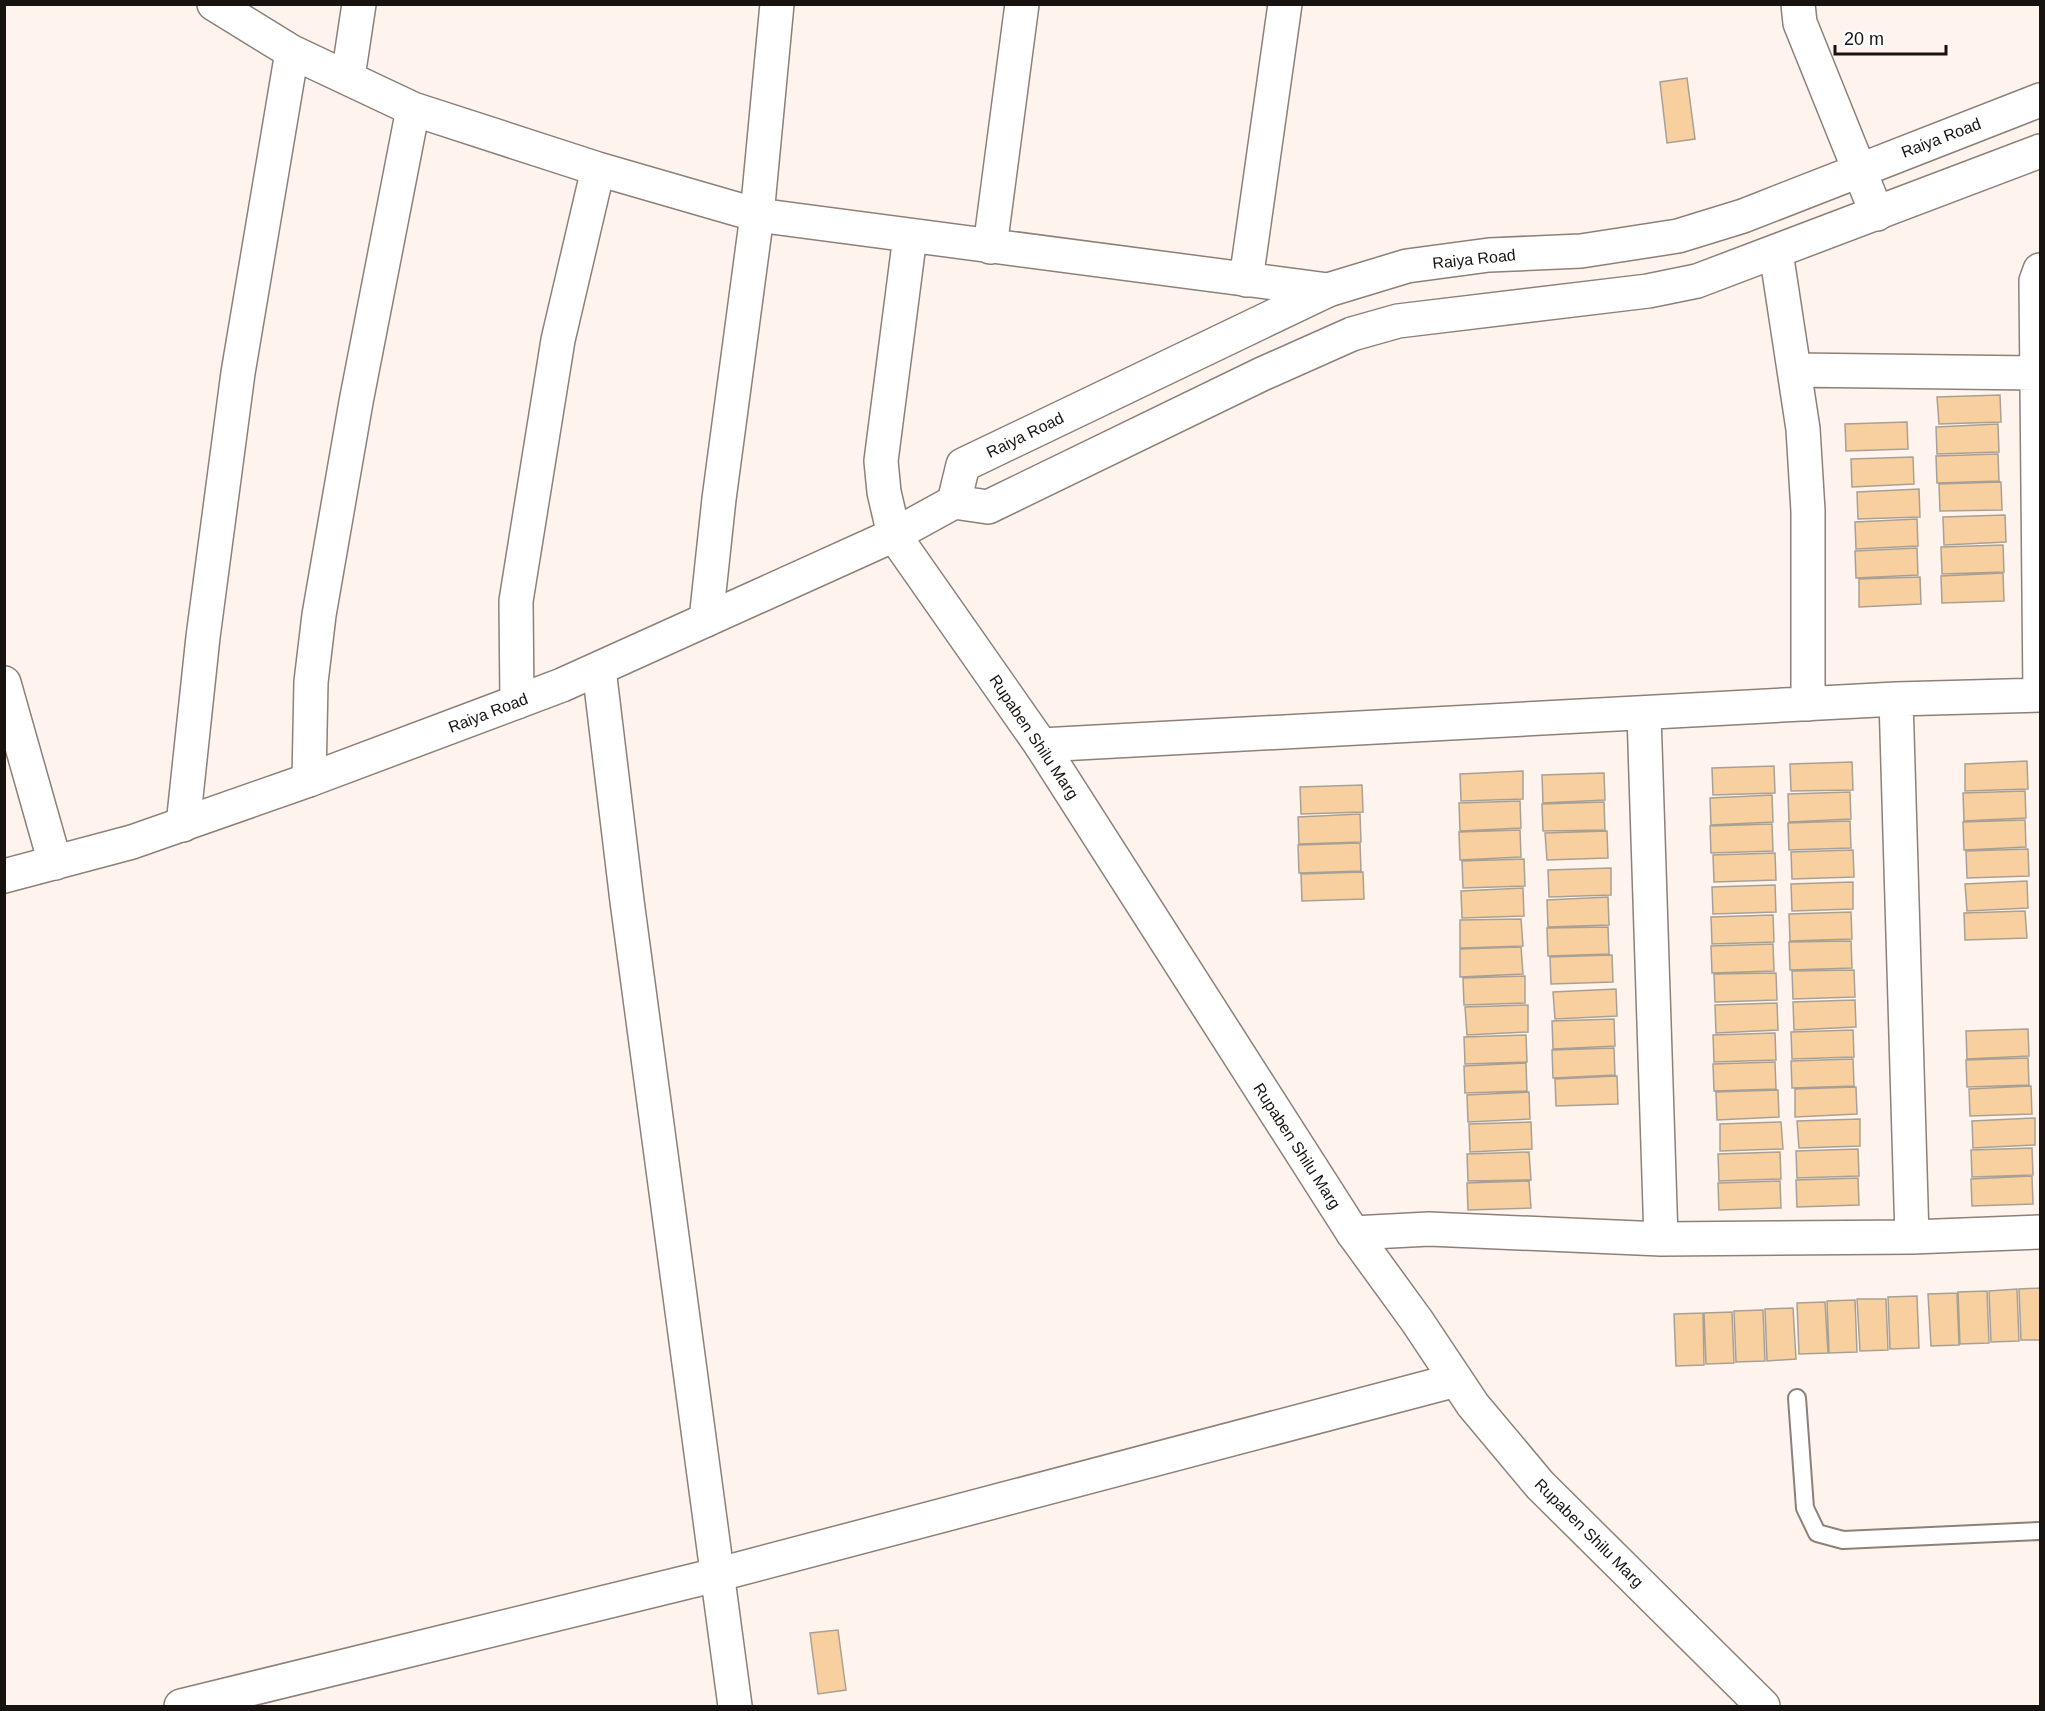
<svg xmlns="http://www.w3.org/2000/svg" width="2045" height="1711" font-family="Arial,sans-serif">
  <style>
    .building { fill: #f8d09f; stroke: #a9a095; stroke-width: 1.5 }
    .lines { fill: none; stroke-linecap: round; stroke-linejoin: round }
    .service-casing { stroke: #8c8078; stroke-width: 20 }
    .minor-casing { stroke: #8c8078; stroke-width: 36 }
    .tertiary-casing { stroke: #8c8078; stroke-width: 36 }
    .service { stroke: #fff; stroke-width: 16 }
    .minor { stroke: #fff; stroke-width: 33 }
    .tertiary { stroke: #fff; stroke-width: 33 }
    .labels { text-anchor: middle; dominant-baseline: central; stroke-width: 6; stroke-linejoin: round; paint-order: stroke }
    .street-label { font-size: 16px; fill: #171310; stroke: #fff }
  </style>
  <rect width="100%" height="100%" fill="#fff4ed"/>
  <path class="building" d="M1687 78 1695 139 1667 143 1660 82Z
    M2000 395 2001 422 1939 424 1937 397Z
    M1907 422 1908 449 1846 451 1845 424Z
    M1998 424 1999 452 1937 454 1936 427Z
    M1998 454 1999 481 1937 483 1936 456Z
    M1913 457 1914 484 1852 487 1851 459Z
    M2001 482 2002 510 1940 511 1939 484Z
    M1919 489 1920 517 1858 519 1857 492Z
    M2005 515 2006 542 1944 545 1943 517Z
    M1917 519 1918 546 1856 549 1855 522Z
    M2003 545 2004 572 1942 574 1941 547Z
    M1917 548 1918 575 1856 578 1855 551Z
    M2003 573 2004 601 1942 603 1941 576Z
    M1920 577 1921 604 1859 607V579Z
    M2027 761 2028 789 1965 791V764Z
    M1852 762 1853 790 1791 791 1790 764Z
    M1774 766 1775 793 1713 795 1712 768Z
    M1523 771V799L1461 801 1460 774Z
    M1604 773 1605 800 1543 803 1542 775Z
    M1362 785 1363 812 1301 814 1300 787Z
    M2025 791 2026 818 1964 821 1963 793Z
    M1850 792 1851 819 1789 822 1788 794Z
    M1772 795 1773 822 1711 825 1710 798Z
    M1520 801 1521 828 1460 831 1459 803Z
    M1604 802 1605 830 1543 831 1542 804Z
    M1360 814 1361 842 1299 844 1298 817Z
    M2025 820 2026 847 1964 850 1963 822Z
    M1850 821 1851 848 1789 850 1788 823Z
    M1772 824 1773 851 1711 853 1710 826Z
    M1520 830 1521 857 1460 860 1459 832Z
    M1607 831 1608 858 1547 860 1545 833Z
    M1360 843 1361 871 1299 873 1298 845Z
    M2028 849 2029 876 1967 878 1966 851Z
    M1853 850 1854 877 1792 879 1791 852Z
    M1775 853 1776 880 1714 882 1713 855Z
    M1524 859 1525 886 1463 888 1462 861Z
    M1611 868V895L1549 897 1548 870Z
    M1363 872 1364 899 1302 901 1301 874Z
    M2027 881 2028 908 1967 911 1965 884Z
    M1853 882V909L1792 911 1791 884Z
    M1775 885 1776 912 1713 914 1712 887Z
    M1523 888 1524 916 1462 918 1461 891Z
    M1608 897 1609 925 1548 927 1547 900Z
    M2025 911 2027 938 1965 940 1964 913Z
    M1851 912 1852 939 1790 941 1789 914Z
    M1773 915 1774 942 1712 944 1711 917Z
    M1521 919 1523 946 1460 948V920Z
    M1608 927 1609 954 1548 956 1547 928Z
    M1851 941 1852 968 1790 970 1789 942Z
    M1773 944 1774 971 1712 973 1711 946Z
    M1521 947 1523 974 1460 977V949Z
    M1612 955 1613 982 1551 984 1550 957Z
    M1854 970 1855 997 1793 999 1792 971Z
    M1776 973 1777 1000 1715 1002 1714 974Z
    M1525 976V1003L1464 1005 1463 978Z
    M1616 989 1617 1016 1555 1019 1553 992Z
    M1855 1000 1856 1027 1794 1030 1793 1002Z
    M1777 1003 1778 1030 1716 1033 1715 1005Z
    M1528 1005V1032L1467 1035 1465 1007Z
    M1614 1019 1615 1046 1553 1049 1552 1021Z
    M2028 1029 2029 1056 1967 1059 1966 1031Z
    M1853 1030 1854 1057 1792 1059 1791 1032Z
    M1775 1033 1776 1060 1714 1062 1713 1035Z
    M1526 1035 1527 1062 1465 1064 1464 1037Z
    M1614 1048 1615 1075 1553 1078 1552 1050Z
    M2028 1058 2029 1085 1967 1087 1966 1060Z
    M1853 1059 1854 1086 1792 1088 1791 1061Z
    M1775 1062 1776 1089 1714 1091 1713 1064Z
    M1526 1063 1527 1091 1465 1093 1464 1066Z
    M1617 1076 1618 1104 1556 1106 1555 1079Z
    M2031 1086 2032 1114 1970 1116 1969 1089Z
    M1856 1087 1857 1114 1795 1117V1089Z
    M1778 1090 1779 1117 1717 1120 1716 1092Z
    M1529 1092 1530 1119 1468 1122 1467 1095Z
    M2035 1118V1145L1973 1148 1972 1121Z
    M1860 1119V1146L1799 1148 1797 1121Z
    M1531 1122 1532 1149 1470 1152 1469 1124Z
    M1781 1122 1783 1149 1720 1151V1124Z
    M2032 1148 2033 1175 1972 1177 1971 1150Z
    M1858 1149 1859 1176 1797 1178 1796 1151Z
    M1529 1152 1531 1180 1468 1181 1467 1154Z
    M1780 1152 1781 1179 1719 1181 1718 1154Z
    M2032 1176 2033 1204 1972 1206 1971 1179Z
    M1858 1178 1859 1205 1797 1207 1796 1180Z
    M1529 1181 1531 1208 1468 1210 1467 1183Z
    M1780 1181 1781 1208 1719 1210 1718 1183Z
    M2040 1288V1340H2021L2019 1289Z
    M2017 1289 2019 1341 1991 1342 1989 1291Z
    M1987 1291 1989 1343 1960 1344 1958 1292Z
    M1957 1293 1959 1345 1931 1346 1928 1294Z
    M1917 1296 1919 1348 1890 1349 1888 1297Z
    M1857 1299H1886L1888 1350 1860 1351Z
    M1855 1300 1857 1352 1829 1353 1827 1301Z
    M1825 1302 1828 1353 1799 1354 1797 1303Z
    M1793 1308 1796 1359 1767 1361 1765 1309Z
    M1763 1310 1765 1361 1736 1362 1734 1311Z
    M1732 1312 1734 1363 1706 1364 1704 1313Z
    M1703 1313 1704 1365 1676 1366 1674 1314Z
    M838 1630 846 1690 818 1694 810 1633Z"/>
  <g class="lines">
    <defs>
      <path id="service" d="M1797 1398 1805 1508 1817 1533 1843 1540 2040 1531"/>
      <path id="minor" d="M214 4 292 52 413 109 598 169 757 215 1328 290
        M1798 4 1800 23 1877 214
        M348 77 359 4
        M990 247 1022 4
        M1776 252 1803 429 1808 511V704
        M1246 280 1285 4
        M1795 370 2036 373
        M894 535 884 492 881 461 910 236
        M706 620 719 499 757 215 777 4
        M599 669 627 901 735 1706
        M4 683 55 863
        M2040 695 2036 281 2040 270
        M1896 699 1912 1237
        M517 702 516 601 558 340 598 169
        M1644 714 1661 1239
        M1041 745 1896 699 2040 695
        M309 780 311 682 319 615 356 402 413 109
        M183 825 203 637 238 373 292 52
        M1353 1233 1429 1229 1661 1239 1912 1237 2040 1232
        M181 1706 716 1575 1456 1380"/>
      <path id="tertiary" d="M954 502 963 465 1328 290 1407 266 1489 255 1581 251 1678 236 1743 216 2040 100
        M894 535 1041 745 1353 1233 1417 1321 1473 1405 1540 1485 1763 1706
        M4 876 132 842 309 780 562 685 894 535 954 502 988 507 1262 374 1352 334 1398 321 1648 291 1697 281 2040 151"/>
    </defs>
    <use href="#service" class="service-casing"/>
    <use href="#minor" class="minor-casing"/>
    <use href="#tertiary" class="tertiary-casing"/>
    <use href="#service" class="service"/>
    <use href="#minor" class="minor"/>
    <use href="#tertiary" class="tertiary"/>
  </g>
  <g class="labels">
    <g class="street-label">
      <text transform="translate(1941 138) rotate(-21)">Raiya Road</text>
      <text transform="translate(1474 259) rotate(-6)">Raiya Road</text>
      <text transform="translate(1025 435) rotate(-26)">Raiya Road</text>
      <text transform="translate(488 713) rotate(-21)">Raiya Road</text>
      <text transform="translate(1034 737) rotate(56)">Rupaben Shilu Marg</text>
      <text transform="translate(1297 1146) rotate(57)">Rupaben Shilu Marg</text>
      <text transform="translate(1589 1533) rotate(45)">Rupaben Shilu Marg</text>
    </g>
  </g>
  <rect width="2045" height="1711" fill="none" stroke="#171310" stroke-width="12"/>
  <path d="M1835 45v9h111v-9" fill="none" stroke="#171310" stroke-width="3"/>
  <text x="1844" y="45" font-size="18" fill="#171310" stroke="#ffffff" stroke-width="4.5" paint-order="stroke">20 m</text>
</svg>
